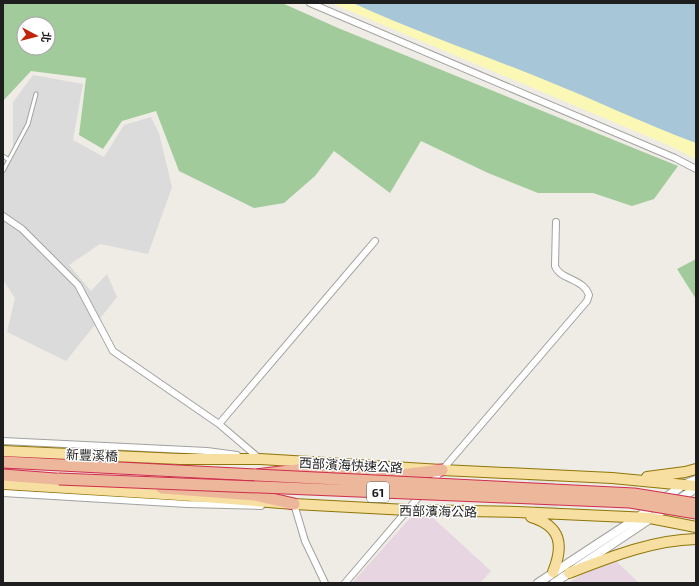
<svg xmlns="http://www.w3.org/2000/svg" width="699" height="586" font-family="'Exo 2','Noto Sans TC',sans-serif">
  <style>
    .residential { fill: #dcdbdb }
    .industrial { fill: #e7d6e1 }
    .forest { fill: #a2cb9b; fill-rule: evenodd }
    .sand { fill: #fbf7b5 }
    .parking { fill: #e2e2e2 }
    .water { fill: #a7c7d9 }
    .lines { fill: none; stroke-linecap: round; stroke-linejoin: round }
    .service-casing { stroke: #a2a2a2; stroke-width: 5 }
    .minor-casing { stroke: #a2a2a2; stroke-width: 8 }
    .tertiary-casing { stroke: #a2a2a2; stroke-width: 10 }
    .primary-casing { stroke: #8f7608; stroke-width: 12 }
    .trunk-casing { stroke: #d02d4e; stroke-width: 13 }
    .service { stroke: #fff; stroke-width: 3 }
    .minor { stroke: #fff; stroke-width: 6 }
    .tertiary { stroke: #fff; stroke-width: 8 }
    .primary { stroke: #f7dea1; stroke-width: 10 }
    .trunk { stroke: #ecb79a; stroke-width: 11 }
    .trunk-bridge-casing { stroke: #d02d4e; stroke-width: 13; stroke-linecap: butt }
    .trunk-bridge { stroke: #ecb79a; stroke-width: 11 }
    .labels { text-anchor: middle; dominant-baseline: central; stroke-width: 3; stroke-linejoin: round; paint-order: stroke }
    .shield { fill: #fff; stroke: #626262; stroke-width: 1 }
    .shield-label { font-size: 12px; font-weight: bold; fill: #1e1e1e }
    .street-label { font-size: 13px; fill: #1e1e1e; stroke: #fff }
  </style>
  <rect width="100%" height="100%" fill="#eeece4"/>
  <path class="residential" d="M33 75 83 84 73 140 104 157 124 125 151 117 159 133 172 187 148 254 100 244 69 265 91 291 107 274 117 297 66 361 7 332 15 298 3 280V162L13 148V102Z"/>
  <path class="industrial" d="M411 517H432L491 571 480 583H352Z
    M616 561 639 583H568L586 572Z"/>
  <path class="forest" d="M3 3H282L338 28 678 166 654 199 632 206 593 193H538L488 173 421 141 390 193 334 151 315 176 284 203 254 208 179 171 156 111 122 121 103 149 79 135 86 78 31 71 3 101ZM24 24H48V48H24Z
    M696 259V299L677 269Z"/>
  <path class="sand" d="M331 3H375L696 137V159L668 145Z"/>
  <path class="parking" d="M528 479 554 481V484H558L557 512 528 511 529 507 535 508 536 483H528Z"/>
  <path class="water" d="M353 3H696V143C645 124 595 100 545 80 481 54 416 32 353 3Z"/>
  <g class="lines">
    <defs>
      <path id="service" d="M3 156 9 160
        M3 171 28 124 36 94"/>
      <path id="minor" d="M310 3 675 158 696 169
        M3 216 22 229 78 285 113 351 219 424 260 459
        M219 424 375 241
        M3 441 207 451 237 455
        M431 483 587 301 589 295C583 278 560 280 555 266L556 222
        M3 493 187 504 261 506
        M292 505 294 504 305 541 325 583
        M345 583 422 493"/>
      <path id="tertiary" d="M538 583 637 518 683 485 696 480
        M554 583 696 488"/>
      <path id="primary" d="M3 451 180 459H260L442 470 612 478 696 486
        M647 477 685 472 696 469
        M3 484 179 495 294 504 407 510 517 512 650 518 696 527
        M531 517C561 526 564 545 553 572
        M569 573C610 557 652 540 696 539"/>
      <path id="trunk" d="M3 462 256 475 306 469 401 475 442 470
        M3 475 68 480
        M162 488 255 495 294 504"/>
    </defs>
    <use href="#service" class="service-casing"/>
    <use href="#minor" class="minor-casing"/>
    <use href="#tertiary" class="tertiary-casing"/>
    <use href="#primary" class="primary-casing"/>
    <use href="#trunk" class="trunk-casing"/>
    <use href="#service" class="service"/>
    <use href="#minor" class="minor"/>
    <use href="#tertiary" class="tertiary"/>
    <use href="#primary" class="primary"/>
    <use href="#trunk" class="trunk"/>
    <defs>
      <path id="trunk-bridge" d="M256 475 634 494 696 504
        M59 479 630 502 696 513"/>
    </defs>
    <use href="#trunk-bridge" class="trunk-bridge-casing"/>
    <use href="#trunk-bridge" class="trunk-bridge"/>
  </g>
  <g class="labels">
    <rect class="shield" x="367" y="482" width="22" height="20" rx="3"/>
    <g class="shield-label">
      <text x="378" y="492">61</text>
    </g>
    <g class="street-label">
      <text transform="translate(92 455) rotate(2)">新豐溪橋</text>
      <text transform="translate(351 465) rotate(3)">西部濱海快速公路</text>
      <text transform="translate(438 511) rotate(1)">西部濱海公路</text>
    </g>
  </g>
  <rect width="699" height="586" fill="none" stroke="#1e1e1e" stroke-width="8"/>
  <g transform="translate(36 36) rotate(97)"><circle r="19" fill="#ffffff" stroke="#a5a5a5"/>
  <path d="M0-3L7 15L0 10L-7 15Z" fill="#c0250b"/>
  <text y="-6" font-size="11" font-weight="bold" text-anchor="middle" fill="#1e1e1e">北</text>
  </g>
</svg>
